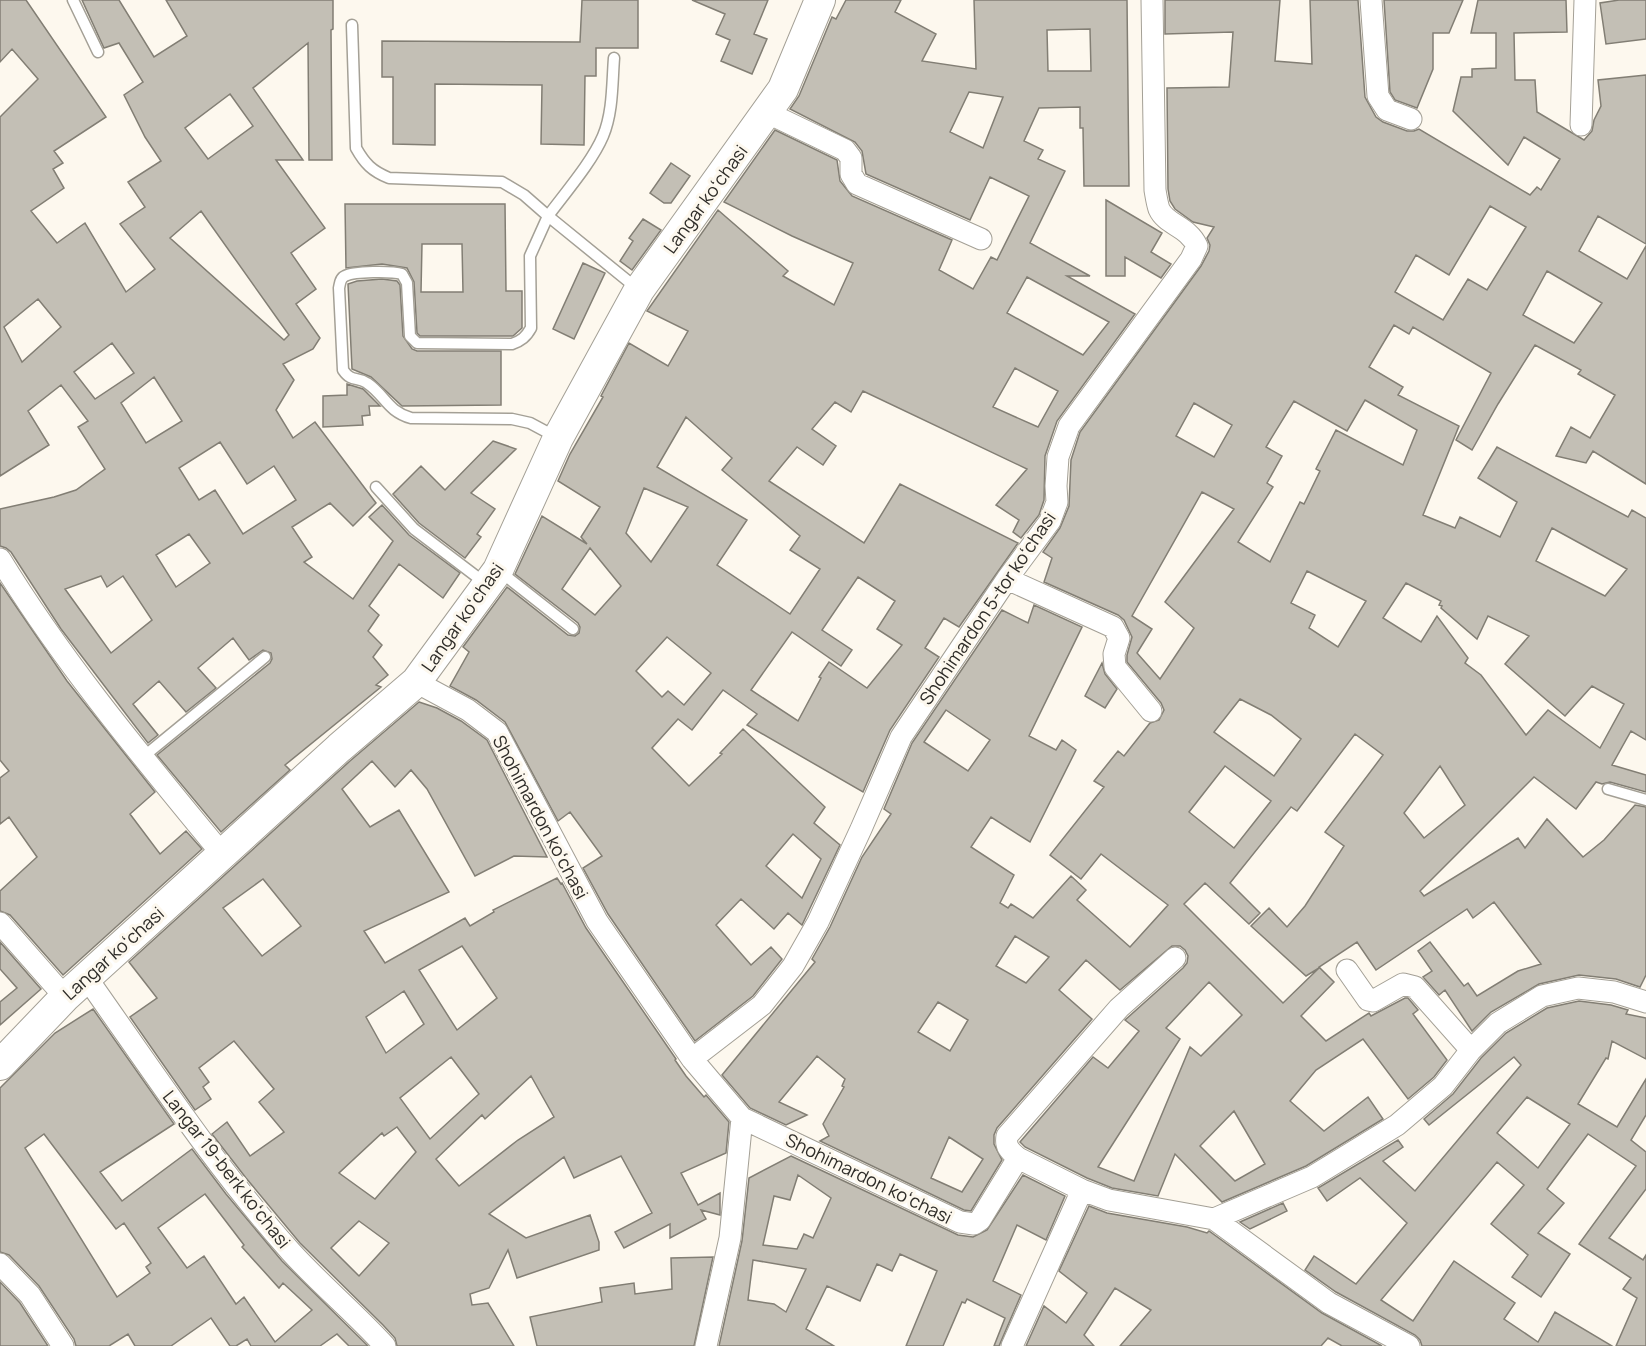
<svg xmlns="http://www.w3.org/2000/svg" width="1646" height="1346" font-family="Manrope,sans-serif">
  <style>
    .building { fill: #c3bfb5; stroke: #827e74; stroke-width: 1.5; fill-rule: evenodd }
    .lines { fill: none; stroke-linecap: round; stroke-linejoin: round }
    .lane-casing { stroke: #a4a096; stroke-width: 13 }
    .street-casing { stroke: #a4a096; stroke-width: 23 }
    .secondary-casing { stroke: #a4a096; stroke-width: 32 }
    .lane { stroke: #fff; stroke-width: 10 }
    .street { stroke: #fff; stroke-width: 21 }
    .secondary { stroke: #fff; stroke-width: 30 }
    .labels { text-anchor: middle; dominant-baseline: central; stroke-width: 6; stroke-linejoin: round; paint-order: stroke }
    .street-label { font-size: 18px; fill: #2e2c28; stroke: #fdf8ee }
  </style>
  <rect width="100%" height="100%" fill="#fdf8ee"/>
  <path class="building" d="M0 0H26L106 117 54 151 63 163 53 169 64 188 31 211 57 243 85 223 126 292 155 269 120 224 145 207 128 182 161 161 145 137 124 95 143 82 119 43 104 48 82 0H119L154 57 187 36 166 0H333V29L331 30 332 160H309L308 43 253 88 303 160H276L325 228 291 253 316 289 296 304 320 338 313 349 283 364 294 380 276 410 293 438 315 422 376 503 353 526 330 503 292 527 312 557 304 562 353 599 393 541 369 517 382 505 409 535 460 573 443 598 399 564 369 606 379 615 368 631 382 645 373 657 388 675 376 685 381 687 285 765 290 770 221 832 157 755 270 663 272 659 271 653 263 650 249 660 233 638 198 668 216 688 186 712 159 681 133 704 158 735 148 743 61 629 11 552 6 548 0 546V509L54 497 76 490 105 469 78 427 88 421 61 385 28 411 49 445 0 476V117L38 79 12 49 0 62ZM230 94 253 126 208 159 185 128ZM201 211 289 335 284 340 170 238ZM38 299 61 327 22 362 4 327ZM112 343 134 373 95 399 74 372ZM154 377 182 421 146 443 121 403ZM220 442 247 484 274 466 296 500 243 534 215 490 199 500 179 468ZM189 534 210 563 176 587 156 555ZM101 576 107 587 123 576 152 620 111 653 65 589Z
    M582 0H638V48H596V76H585L584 145 541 144 542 85 435 84V145L393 144V77H382V41L580 42Z
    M692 0H768L754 34 767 39 752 74 721 61 730 40 716 34 725 14Z
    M846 0H901L895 12 936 34 922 61 976 69 974 0H1127L1129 186H1084L1083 128H1080V107L1039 108 1024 141 1043 150 1038 159 1065 171 1030 243 1090 276H1067L1135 314 1057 421 1045 456 1044 500 1039 515 1021 538 1013 532 1019 520 996 505 1027 469 863 391 851 412 835 402 812 429 836 446 823 465 797 447 769 481 864 543 900 484 1018 543 959 627 944 618 925 648 939 657 890 730 863 792 747 725 757 714 723 690 692 730 678 719 652 748 689 786 722 754 720 753 743 729 825 807 814 823 840 845 802 925 788 913 774 929 741 899 716 925 751 965 771 947 782 959 753 996 695 1041 608 914 583 868 602 856 570 812 558 821 505 722 476 700 450 686 469 652 463 647 507 587 568 635 575 636 579 633 580 627 578 623 515 574 542 516 587 544 581 537 600 507 558 481 570 454 603 397 601 396 629 343 668 366 688 331 647 311 718 210 788 271 783 276 834 305 853 263 792 236 724 202 775 130 837 160 840 181 852 196 952 240 939 270 973 289 991 257 997 260 1029 196 990 177 970 220 866 174 862 151 855 142 790 109 799 96 832 17 836 19ZM1090 29 1091 71H1048L1047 30ZM969 92 1003 97 983 148 950 132ZM1027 277 1109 322 1083 355 1007 313ZM1015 368 1058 391 1038 427 993 407ZM686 417 732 458 722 470 800 536 790 550 820 569 790 614 717 565 747 520 657 467ZM644 488 688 507 651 562 626 533ZM590 548 621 586 595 615 562 589ZM858 577 895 601 877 629 902 645 867 688 829 662 819 677 821 678 798 721 751 690 792 632 841 666 852 650 822 630ZM667 637 711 673 684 705 668 691 662 697 636 671ZM793 834 821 859 802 898 766 866Z
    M1165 0H1280L1275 61 1312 64 1310 0H1358L1365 97 1376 117 1383 122 1407 131H1414L1419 129 1530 195 1537 187 1541 190 1560 159 1524 137 1508 165 1453 111 1461 77H1472V69L1496 68V33H1471L1478 0H1566L1567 32 1514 33 1515 80H1535L1537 112 1584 140 1592 131 1594 120 1601 106 1598 80 1646 75V244L1598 216 1579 251 1627 279 1646 246V484L1593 451 1586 463 1556 456 1571 427 1590 438 1615 395 1578 374 1581 370 1535 345 1498 404 1472 450 1456 440 1491 373 1413 327 1409 334 1394 325 1369 367 1403 387 1398 395 1459 426 1423 515 1455 528 1460 517 1500 537 1517 502 1478 478 1497 447 1628 517 1632 510 1646 518V740L1631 731 1612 765 1646 775V792L1610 782 1602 784 1596 782 1576 809 1534 777 1420 891 1424 896 1518 838 1525 848 1547 819 1583 857 1604 840 1635 805 1646 807V975L1640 987 1616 979 1579 975 1539 984 1491 1012 1472 1031 1445 990 1439 995 1423 977 1432 971 1418 951 1430 942 1464 986 1468 983 1477 996 1518 971 1541 964 1494 902 1473 918 1467 909 1376 970 1357 942 1319 967 1334 982 1301 1016 1326 1041 1369 1013 1371 1016 1405 998H1408L1418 1010 1413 1014 1447 1060 1434 1077 1408 1099 1363 1039 1316 1070 1290 1101 1324 1131 1368 1097 1383 1119 1306 1166 1222 1202 1175 1154 1158 1196 1112 1188 1087 1178 1025 1147 1020 1142 1093 1057 1108 1068 1139 1031 1125 1020 1183 968 1187 963 1188 956 1185 950 1180 946H1172L1120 990 1086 960 1059 990 1092 1019 997 1128 994 1135V1144L1002 1160 971 1211 964 1210 820 1141 829 1136 823 1124 844 1087 842 1086 845 1079 817 1056 779 1102 807 1115 786 1125 750 1108 722 1075 815 962 812 959 830 927 862 857 891 814 884 809 912 743 1002 610 1028 623 1034 605 1082 627 1029 736 1056 750 1062 740 1076 750 1030 842 991 817 971 847 1014 875 1000 903 1008 908 1011 904 1033 918 1071 876 1086 890 1077 900 1130 947 1168 905 1101 854 1081 879 1050 855 1104 787 1094 781 1118 751 1124 756 1150 723 1159 720 1164 710 1161 703 1127 662V655L1132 637 1124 620 1118 615 1044 582 1052 558 1043 552 1060 528 1069 506 1071 460 1080 432 1201 266 1209 251 1210 245 1207 238 1214 227 1193 222 1175 209 1170 201 1168 189 1167 88 1229 87 1233 32 1165 34ZM1490 206 1526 227 1487 290 1468 279 1443 320 1395 292 1416 255 1449 275ZM1547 271 1602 303 1574 343 1523 315ZM1365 400 1417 430 1403 465 1336 430 1316 469 1320 471 1304 504 1300 502 1270 562 1238 542 1273 487 1267 483 1282 456 1266 447 1294 401 1347 431ZM1194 403 1232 425 1214 457 1176 436ZM1202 492 1234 509 1165 602 1194 628 1160 679 1137 653 1152 629 1132 616ZM1552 528 1627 569 1605 596 1536 561ZM1307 571 1366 601 1338 647 1309 628 1315 615 1291 603ZM1406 583 1441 601 1439 605 1442 606 1441 608 1477 639 1488 616 1529 636 1505 664 1565 716 1592 686 1624 704 1600 748 1548 710 1526 735 1481 675 1465 663 1468 658 1437 616 1421 642 1383 618ZM1240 699 1271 715 1301 739 1274 776 1214 732ZM946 710 990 740 968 771 924 742ZM1355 734 1383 755 1325 832 1344 846 1305 906 1287 927 1269 908 1251 926 1306 976 1319 968 1283 1003 1184 904 1205 883 1249 924 1260 913 1230 883 1291 807 1297 811ZM1225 766 1271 801 1234 848 1189 812ZM1440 766 1465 805 1424 838 1404 813ZM1015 936 1049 957 1026 983 996 966ZM1209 982 1242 1015 1201 1056 1190 1047 1134 1181 1098 1167 1180 1039 1166 1028ZM938 1002 968 1020 950 1051 918 1032ZM1234 1111 1265 1164 1235 1181 1200 1146ZM949 1137 983 1159 962 1192 931 1178Z
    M1384 0H1463L1449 33H1433V69L1417 108 1395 100 1390 92Z
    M1619 0H1646V39L1606 44 1600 3Z
    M671 163 690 176 671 203H664L650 193Z
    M1106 200 1162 233 1151 252 1171 264 1161 278 1125 257V276H1106Z
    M345 204H505L506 291H522V328L513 336H420L417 333 414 282 407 268 382 264 346 268ZM422 244H462L463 292H421Z
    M643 219 661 230 632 270 620 261 633 241 629 238Z
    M583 263 605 273 574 339 553 329Z
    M382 279 397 281 400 285 403 336 412 349 417 351H501V405L402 406 371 377 352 369 348 284 357 281Z
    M347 384 363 389 380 406H369L370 415 362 416 363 425 323 427V396L347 395Z
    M493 441 516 449 471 493 495 509 477 534 481 537 465 558 419 523 393 494 421 466 445 490Z
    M0 583 67 681 155 792 130 814 160 854 186 831 202 849 63 975 10 915 0 911V891L37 857 9 817 0 824V778L9 771 0 760Z
    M1102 663 1105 674 1117 689 1105 708 1085 696Z
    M419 702 437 708 461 721 487 740 547 857 514 856 475 876 427 789 411 770 395 787 372 761 342 789 370 827 399 810 449 892 364 931 385 963 465 918 470 926 494 912 493 910 557 878 561 884 562 883 586 928 676 1059 675 1060 686 1076 704 1097 706 1095 729 1122 726 1153 681 1173 698 1205 720 1193V1215L701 1210 706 1219 670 1238V1224L624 1248 615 1232 652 1213 621 1156 574 1178 564 1157 489 1214 526 1238 590 1215 599 1242V1250L517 1278 508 1250 489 1288 470 1294 472 1305 488 1303 514 1346H397L395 1338 383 1325 300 1243 246 1178 212 1134 227 1122 250 1156 284 1132 259 1102 274 1089 234 1041 199 1068 209 1082 203 1087 211 1099 195 1110 130 1017 157 998 129 962 350 761ZM263 879 301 926 262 956 223 908ZM462 946 497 998 457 1030 419 970ZM404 991 424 1024 386 1053 366 1017ZM451 1057 479 1094 430 1139 400 1098ZM531 1076 554 1117 518 1140 459 1186 436 1159 482 1115 485 1119ZM397 1127 416 1152 375 1199 339 1173 382 1133 384 1136ZM359 1221 389 1243 359 1276 331 1248Z
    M0 942 41 989 0 1025V1002L17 988 0 969Z
    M1579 1001 1611 1005 1628 1010 1626 1014 1646 1018V1059L1612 1041 1608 1059 1606 1058 1578 1104 1617 1127 1646 1079V1115L1631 1140 1646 1152V1189L1609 1238 1643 1260 1646 1255V1346H1616L1637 1298 1623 1289 1631 1278 1579 1244 1636 1166 1588 1134 1547 1189 1564 1203 1538 1233 1570 1254 1541 1297 1512 1277 1528 1255 1491 1224 1524 1185 1497 1162 1381 1300 1413 1321 1454 1261 1515 1303 1504 1319 1538 1342 1555 1312 1612 1346H1422L1420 1340 1415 1335 1336 1292 1305 1270 1314 1256 1356 1284 1407 1223 1360 1178 1327 1201 1318 1188 1398 1140 1403 1147 1383 1161 1415 1191 1521 1065 1514 1057 1429 1125 1424 1119 1453 1094 1481 1058 1506 1033 1547 1008ZM1527 1097 1570 1124 1538 1168 1497 1133Z
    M93 1009 174 1124 100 1172 122 1201 192 1149 226 1194 282 1261 368 1346H349L337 1334 320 1346H251L247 1339 236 1346H230L211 1318 171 1346H135L128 1334 109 1346H76L74 1339 39 1286 9 1255 0 1252V1088L55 1033ZM44 1134 116 1229 124 1223 151 1263 146 1267 150 1273 117 1297 25 1148ZM205 1194 244 1245 242 1247 279 1288 283 1283 312 1310 275 1342 244 1297 236 1304 204 1256 187 1268 158 1228Z
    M791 1156 958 1235 973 1237 987 1230 1023 1175 1065 1196 1046 1240 1017 1225 993 1281 1021 1295 999 1346H994L1005 1318 967 1299 965 1303 962 1302 943 1346H906L937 1271 900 1254 892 1271 877 1264 860 1301 827 1286 806 1329 834 1346H719L742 1241 749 1178ZM798 1175 831 1198 813 1238 804 1234 797 1249 763 1245 774 1196 790 1200ZM753 1260 806 1269 786 1312 774 1304 748 1300Z
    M1283 1203 1287 1211 1250 1229 1240 1222Z
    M1089 1206 1107 1213 1187 1227 1207 1233 1209 1231 1322 1313 1382 1346H1342L1328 1338 1321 1346H1120L1151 1310 1115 1288 1084 1335 1094 1346H1026L1044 1306 1066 1323 1087 1293 1059 1271Z
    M713 1257 694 1346H537L530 1317 602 1302 600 1288 634 1283 635 1294 672 1289 671 1258Z
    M0 1282 20 1303 48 1346H0Z"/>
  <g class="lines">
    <defs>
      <path id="lane" d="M73 0 98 52
        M352 25 356 148C365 164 372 171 389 178L502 182 524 195 548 216 530 256 531 328C526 337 521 341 512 344L417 343 410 336 407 283 402 274C392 271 354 271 345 276 340 278 340 284 339 288L343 370C352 383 357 376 367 383 385 395 387 411 411 418L512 419 530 423 558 438
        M614 58C612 84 613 112 603 136 592 162 565 193 548 216L639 290
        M376 487 414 529 485 583
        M498 570 573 629
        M143 757 265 657
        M1608 789 1646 800"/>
      <path id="street" d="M1371 0 1378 96 1387 110 1411 119
        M768 113 845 150 851 158V174L857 184 981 239
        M1581 125 1585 0
        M0 559C64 664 144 759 222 854
        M1007 579 1113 627 1119 638 1114 654 1115 667 1151 711
        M416 682 468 710 497 732 597 921 692 1059 742 1118 960 1222 974 1224 980 1220 1018 1158 1082 1190 1109 1200 1214 1219 1312 1177 1397 1125 1443 1086 1471 1050 1498 1023 1542 996 1578 988 1614 992 1646 1002
        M0 923 65 997
        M1347 970 1368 1000 1373 1001 1403 984 1415 987 1471 1050
        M86 977C152 1070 215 1167 291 1252 321 1285 355 1313 385 1346
        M692 1059 762 1005 793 966 818 922 861 829 901 737 1007 579 1050 521 1057 502 1056 486 1058 457 1069 426 1191 259 1197 246C1188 226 1166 225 1159 209 1157 203 1156 196 1155 190L1152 0
        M1018 1158C1010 1151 1005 1147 1007 1136L1119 1008 1175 958
        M1214 1219 1329 1303 1409 1346
        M0 1264 30 1295 63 1346
        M706 1346 730 1238 742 1118
        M1012 1346 1082 1190"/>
      <path id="secondary" d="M0 1065 65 997 339 748 416 682 498 570 558 438 639 290 783 89 820 0"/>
    </defs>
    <use href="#lane" class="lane-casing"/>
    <use href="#street" class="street-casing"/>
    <use href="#secondary" class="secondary-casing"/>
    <use href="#lane" class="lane"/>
    <use href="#street" class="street"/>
    <use href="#secondary" class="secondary"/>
  </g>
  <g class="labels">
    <g class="street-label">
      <text transform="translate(705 199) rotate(-54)">Langar koʻchasi</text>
      <text transform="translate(987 608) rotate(-56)">Shohimardon 5-tor koʻchasi</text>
      <text transform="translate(462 617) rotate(-55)">Langar koʻchasi</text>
      <text transform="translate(541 817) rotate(62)">Shohimardon koʻchasi</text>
      <text transform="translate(113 953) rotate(-42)">Langar koʻchasi</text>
      <text transform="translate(227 1169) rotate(52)">Langar 19-berk koʻchasi</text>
      <text transform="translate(869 1178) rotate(26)">Shohimardon koʻchasi</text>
    </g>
  </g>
</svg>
